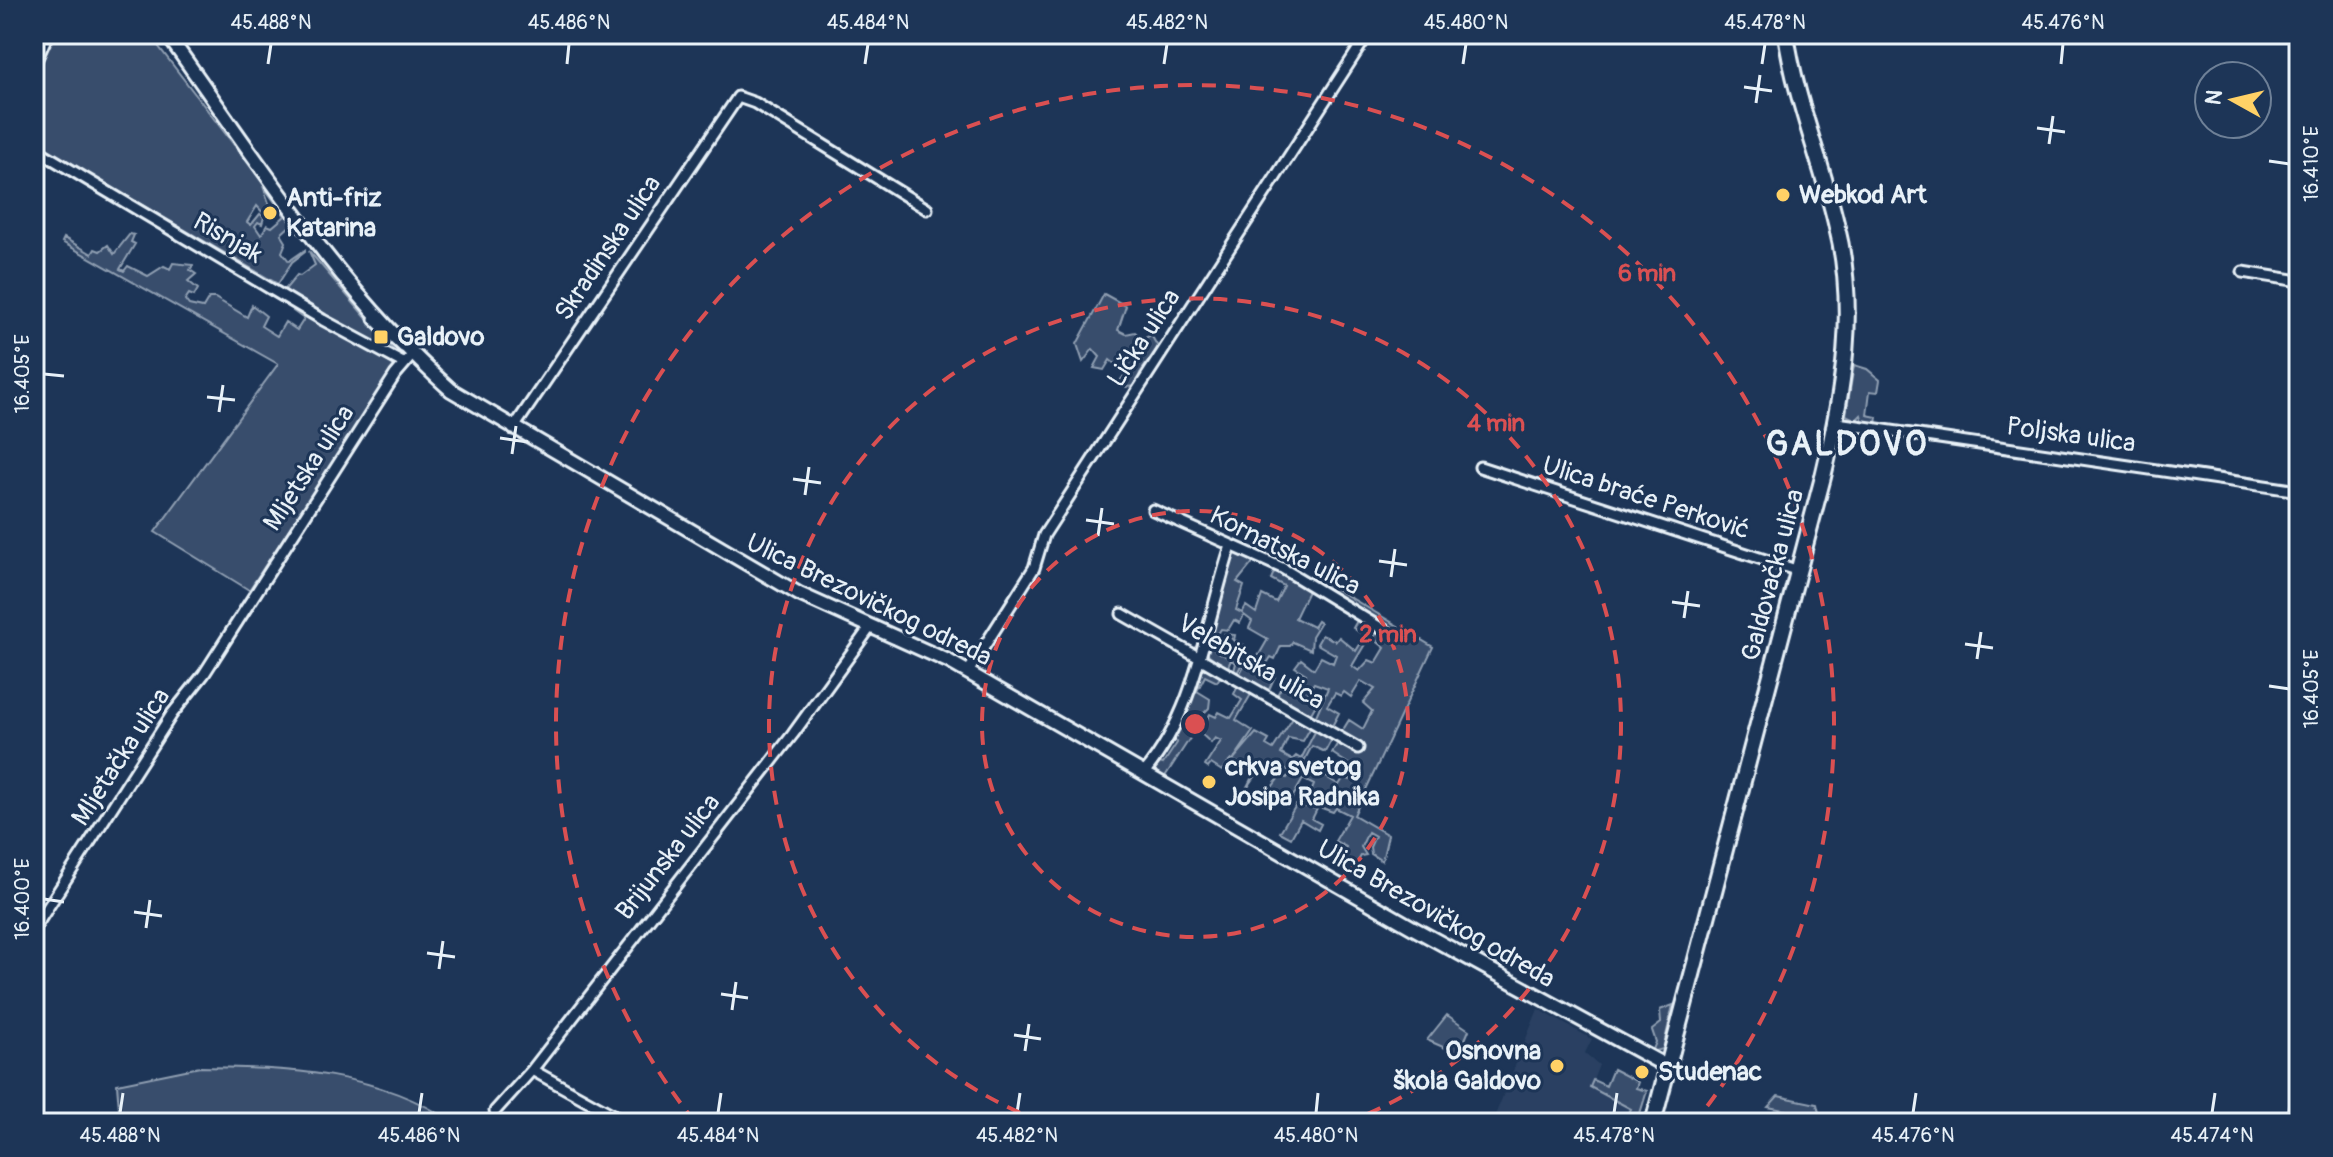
<svg xmlns="http://www.w3.org/2000/svg" width="2333" height="1157" font-family="Pangolin,sans-serif">
  <style>
    .built { fill: #2a4162 }
    .green { fill: #374d6c; stroke: #909fb2; stroke-width: 2; fill-rule: evenodd }
    .lines { fill: none; stroke-linecap: round; stroke-linejoin: round }
    .minor-casing { stroke: #e8f1f8; stroke-width: 15 }
    .secondary-casing { stroke: #e8f1f8; stroke-width: 18 }
    .primary-casing { stroke: #e8f1f8; stroke-width: 20 }
    .minor { stroke: #1d3557; stroke-width: 9 }
    .secondary { stroke: #1d3557; stroke-width: 12 }
    .primary { stroke: #1d3557; stroke-width: 14 }
    .ticks { fill: none; stroke: #e8f1f8; stroke-width: 3 }
    .ring { fill: none; stroke: #da5052; stroke-width: 4; stroke-dasharray: 14 10 }
    .poi-dot { fill: #ffd166; stroke: #1d3557; stroke-width: 3 }
    .labels { text-anchor: middle; dominant-baseline: central; stroke-width: 6; stroke-linejoin: round; paint-order: stroke }
    .poi-label { font-size: 26px; font-weight: bold; fill: #e8f1f8; stroke: #1d3557; text-anchor: start }
    .street-label { font-size: 26px; fill: #e8f1f8; stroke: #1d3557 }
    .district-label { font-size: 34px; font-weight: bold; letter-spacing: 2px; fill: #e8f1f8; stroke: #1d3557 }
    .centre { fill: #da5052; stroke: #1d3557; stroke-width: 4 }
    .ring-label { font-size: 24px; text-anchor: middle; font-weight: bold; fill: #da5052; stroke: #1d3557; stroke-width: 6; stroke-linejoin: round; paint-order: stroke }
    .neatline { fill: none; stroke: #e8f1f8; stroke-width: 3 }
    .ticks-label { font-size: 20px; text-anchor: middle; fill: #e8f1f8 }
  </style>
  <rect width="100%" height="100%" fill="#1d3557"/>
  <filter id="ink" filterUnits="userSpaceOnUse"><feTurbulence type="fractalNoise" baseFrequency=".0125" numOctaves="2"/><feDisplacementMap in="SourceGraphic" scale="16" xChannelSelector="R" yChannelSelector="G"/><feConvolveMatrix kernelMatrix="1 2 1 2 8 2 1 2 1" color-interpolation-filters="sRGB"/></filter>
  <g filter="url(#ink)">
    <path class="built" d="M1538 1009 1592 1039 1585 1053 1599 1065 1593 1080 1642 1105 1637 1123H1492Z"/>
    <path class="green" d="M54 34H149L300 231 298 233 291 225 281 234 286 242 282 252 289 261 305 250V252L292 262 278 284 34 142V76ZM263 186 285 216 272 227 267 225 261 235 255 226 258 222 262 224 264 217 260 214 251 225 247 222 257 206 264 214 271 209Z
      M130 234 134 235 131 242 135 244 120 269 124 271 128 266 148 276 164 266 170 269 173 263 193 265 190 270 196 274 188 281 198 289 194 296 189 294 185 300 189 305 203 308 209 298H215L247 317 252 305 266 316 261 326 277 336 285 322 297 330 304 319 293 311 296 307 396 367 249 590 155 532 278 364 62 242 64 238 92 254 95 249 100 251 108 245 114 254Z
      M309 251 398 355 283 292 297 275 300 276 315 265Z
      M1104 294 1126 306 1118 330 1126 334 1135 332 1143 339 1151 335 1158 347 1140 373 1136 386 1126 387 1120 381 1126 373 1110 360 1104 370 1094 368 1100 357 1093 349 1083 362 1077 344Z
      M1854 365 1867 369 1880 380 1878 392 1870 391 1867 415 1877 417 1876 424 1863 422 1861 415 1856 420 1846 415Z
      M1234 553 1255 560 1237 582 1244 586 1236 610 1242 613 1246 606 1256 613 1262 595 1276 602 1284 586 1271 579 1275 570 1309 589 1295 618 1313 627 1317 621 1320 623 1312 636 1311 650 1293 642 1290 646H1281L1275 659 1271 657 1264 668 1275 676 1268 692 1239 675 1246 662 1253 665 1268 639 1249 628 1252 621 1244 615 1240 623 1234 620 1228 630 1221 629 1213 642 1215 650 1227 657 1237 643 1226 634 1235 635 1234 640 1244 645 1238 657 1244 660 1237 673 1234 671 1236 663 1231 660 1227 669 1204 651Z
      M1316 577 1433 647 1354 815 1388 835 1382 861 1371 854 1370 847 1375 836 1368 832 1361 847 1366 855 1361 856 1354 868 1343 857 1346 847 1335 841 1350 815 1336 808 1333 812 1319 807 1321 798 1311 792 1314 785 1303 779 1287 807 1275 801V793L1270 790 1281 775 1287 778 1291 772 1286 769 1276 772 1263 765 1244 793 1254 773 1231 759 1222 771 1211 764 1208 768 1205 766 1221 741 1215 738 1211 743 1196 729 1164 778 1153 768 1156 762 1163 764 1177 743 1171 738 1189 704 1201 666 1205 665 1222 674 1217 682 1205 676 1197 691 1210 699 1209 708 1201 716 1207 720 1210 714 1216 717 1219 712 1231 718 1242 700 1234 694 1239 684 1253 691 1236 720 1253 731 1233 760 1256 733 1269 740 1266 745 1273 749 1295 715 1312 725 1303 741 1288 738 1281 754 1292 760 1296 756 1301 759 1317 728 1333 737 1325 752 1312 746 1303 763 1339 785 1344 777 1350 780 1356 769 1332 753 1339 741 1358 753 1364 747 1341 733 1349 720 1363 729 1372 711 1363 703 1375 689 1361 681 1351 697 1344 692 1341 696 1335 693 1327 706 1339 713 1331 728 1315 718 1328 688 1314 683 1306 695 1317 703 1310 715 1276 697 1283 684 1294 692 1306 674 1295 667 1301 659 1314 669 1321 657 1333 663 1336 655 1317 644 1322 635 1336 641 1339 637 1356 651 1365 636 1353 628 1358 619 1374 629 1352 666 1359 671 1369 660 1376 663 1385 648 1373 638 1378 632 1390 639 1394 634 1313 583Z
      M1296 805 1317 809 1312 819 1321 824 1318 830 1301 820 1291 838 1280 832Z
      M1673 1005 1663 1049 1652 1052 1656 1042 1652 1030 1661 1023 1660 1010Z
      M1447 1015 1469 1030 1459 1054 1427 1040Z
      M200 1067C288 1068 377 1071 454 1123H116L120 1121 117 1084Z
      M1613 1069 1638 1082 1636 1088 1647 1091 1637 1123H1624L1631 1109 1590 1087 1593 1080 1606 1086Z
      M1778 1096 1817 1104 1820 1117 1768 1107Z"/>
    <g class="lines">
      <defs>
        <path id="minor" d="M34 65 48 34
          M34 148 323 320 403 363
          M2243 272 2299 281
          M374 319 403 347
          M1837 423 2299 491
          M513 429 738 97 755 103 927 209
          M1480 467 1799 571
          M1153 510 1282 568 1394 636
          M1122 614 1358 748
          M968 672 1034 568 1044 535 1368 34
          M1144 773C1198 708 1205 624 1231 546
          M34 929 172 714 204 674 395 375 413 354
          M532 1070 628 1123
          M495 1111 532 1070 793 734 871 626
          M2292 1123 2299 1094"/>
        <path id="secondary" d="M167 34C256 158 336 287 451 390L799 594 948 661 1415 929 1668 1067"/>
        <path id="primary" d="M1653 1123 1823 477C1843 393 1858 309 1836 223 1821 160 1795 98 1786 34"/>
      </defs>
      <use href="#minor" class="minor-casing"/>
      <use href="#secondary" class="secondary-casing"/>
      <use href="#primary" class="primary-casing"/>
      <use href="#minor" class="minor"/>
      <use href="#secondary" class="secondary"/>
      <use href="#primary" class="primary"/>
    </g>
  </g>
  <path class="ticks" d="M268 64 271 44M567 64 569 44M865 64 868 44M1164 64 1167 44M1463 64 1466 44M1762 64 1765 44M2061 64 2063 44M1744 87 1772 91M1756 103 1760 75M2037 128 2065 132M2049 144 2053 116M2269 161 2289 164M44 374 64 376M207 397 235 400M219 412 223 385M500 438 528 442M512 454 516 426M793 479 821 483M805 495 809 467M1086 520 1114 524M1098 536 1102 508M1379 561 1407 565M1391 577 1395 549M1672 602 1700 606M1684 618 1688 591M1965 644 1993 648M1977 659 1981 632M2269 686 2289 689M44 899 64 902M134 912 162 916M146 928 150 900M427 953 455 957M439 969 443 941M721 994 748 998M732 1010 736 982M1014 1035 1041 1039M1025 1051 1029 1024M120 1113 123 1093M419 1113 422 1093M718 1113 721 1093M1017 1113 1020 1093M1316 1113 1318 1093M1614 1113 1617 1093M1913 1113 1916 1093M2212 1113 2215 1093"/>
  <g class="ring">
    <circle cx="1195" cy="724" r="213"/>
    <path d="M1042 1122A426 426 0 1 1 1348 1122"/>
    <path d="M695 1122A639 639 0 1 1 1695 1122"/>
  </g>
  <g class="poi-dot">
    <circle cx="1783" cy="195" r="8"/>
    <circle cx="270" cy="213" r="8"/>
    <rect x="373" y="329" width="16" height="16" rx="4"/>
    <circle cx="1209" cy="782" r="8"/>
    <circle cx="1557" cy="1066" r="8"/>
    <circle cx="1642" cy="1072" r="8"/>
  </g>
  <g class="labels">
    <g class="poi-label">
      <text x="1799" y="195">Webkod Art</text>
      <text x="286" y="198">Anti-friz<tspan x="286" dy="30">Katarina</tspan></text>
      <text x="397" y="337">Galdovo</text>
      <text x="1225" y="767">crkva svetog<tspan x="1225" dy="30">Josipa Radnika</tspan></text>
      <text x="1541" y="1051" text-anchor="end">Osnovna<tspan x="1541" dy="30">škola Galdovo</tspan></text>
      <text x="1658" y="1072">Studenac</text>
    </g>
    <g class="street-label">
      <text transform="translate(228 238) rotate(30)">Risnjak</text>
      <text transform="translate(608 248) rotate(-56)">Skradinska ulica</text>
      <text transform="translate(1144 338) rotate(-57)">Lička ulica</text>
      <text transform="translate(2071 435) rotate(8)">Poljska ulica</text>
      <text transform="translate(309 468) rotate(-57)">Mljetska ulica</text>
      <text transform="translate(1646 498) rotate(18)">Ulica braće Perković</text>
      <text transform="translate(1285 551) rotate(27)">Kornatska ulica</text>
      <text transform="translate(1773 575) rotate(-75)">Galdovačka ulica</text>
      <text transform="translate(869 600) rotate(26)">Ulica Brezovičkog odreda</text>
      <text transform="translate(1251 662) rotate(30)">Velebitska ulica</text>
      <text transform="translate(121 757) rotate(-57)">Mljetačka ulica</text>
      <text transform="translate(668 857) rotate(-52)">Brijunska ulica</text>
      <text transform="translate(1436 914) rotate(30)">Ulica Brezovičkog odreda</text>
    </g>
    <g class="district-label">
      <text x="1847" y="444">GALDOVO</text>
    </g>
  </g>
  <circle cx="1195" cy="724" r="12" class="centre"/>
  <g class="ring-label">
    <text x="1647" y="281">6 min</text>
    <text x="1496" y="431">4 min</text>
    <text x="1388" y="642">2 min</text>
  </g>
  <rect width="2333" height="1157" fill="none" stroke="#1d3557" stroke-width="88"/>
  <g transform="translate(2233 100) rotate(278)"><circle r="38" fill="#1d3557" stroke="#6e8097" stroke-width="2"/>
  <path d="M0-6L14 30L0 20L-14 30Z" fill="#ffd166"/>
  <text y="-12" font-size="22" font-weight="bold" text-anchor="middle" fill="#e8f1f8">N</text>
  </g>
  <rect x="44" y="44" width="2245" height="1069" class="neatline"/>
  <g class="ticks-label">
    <text x="271" y="29">45.488°N</text>
    <text x="569" y="29">45.486°N</text>
    <text x="868" y="29">45.484°N</text>
    <text x="1167" y="29">45.482°N</text>
    <text x="1466" y="29">45.480°N</text>
    <text x="1765" y="29">45.478°N</text>
    <text x="2063" y="29">45.476°N</text>
    <text transform="translate(2311 164) rotate(-90)" y="7">16.410°E</text>
    <text transform="translate(22 374) rotate(-90)" y="7">16.405°E</text>
    <text transform="translate(2311 689) rotate(-90)" y="7">16.405°E</text>
    <text transform="translate(22 899) rotate(-90)" y="7">16.400°E</text>
    <text x="120" y="1142">45.488°N</text>
    <text x="419" y="1142">45.486°N</text>
    <text x="718" y="1142">45.484°N</text>
    <text x="1017" y="1142">45.482°N</text>
    <text x="1316" y="1142">45.480°N</text>
    <text x="1614" y="1142">45.478°N</text>
    <text x="1913" y="1142">45.476°N</text>
    <text x="2212" y="1142">45.474°N</text>
  </g>
</svg>
